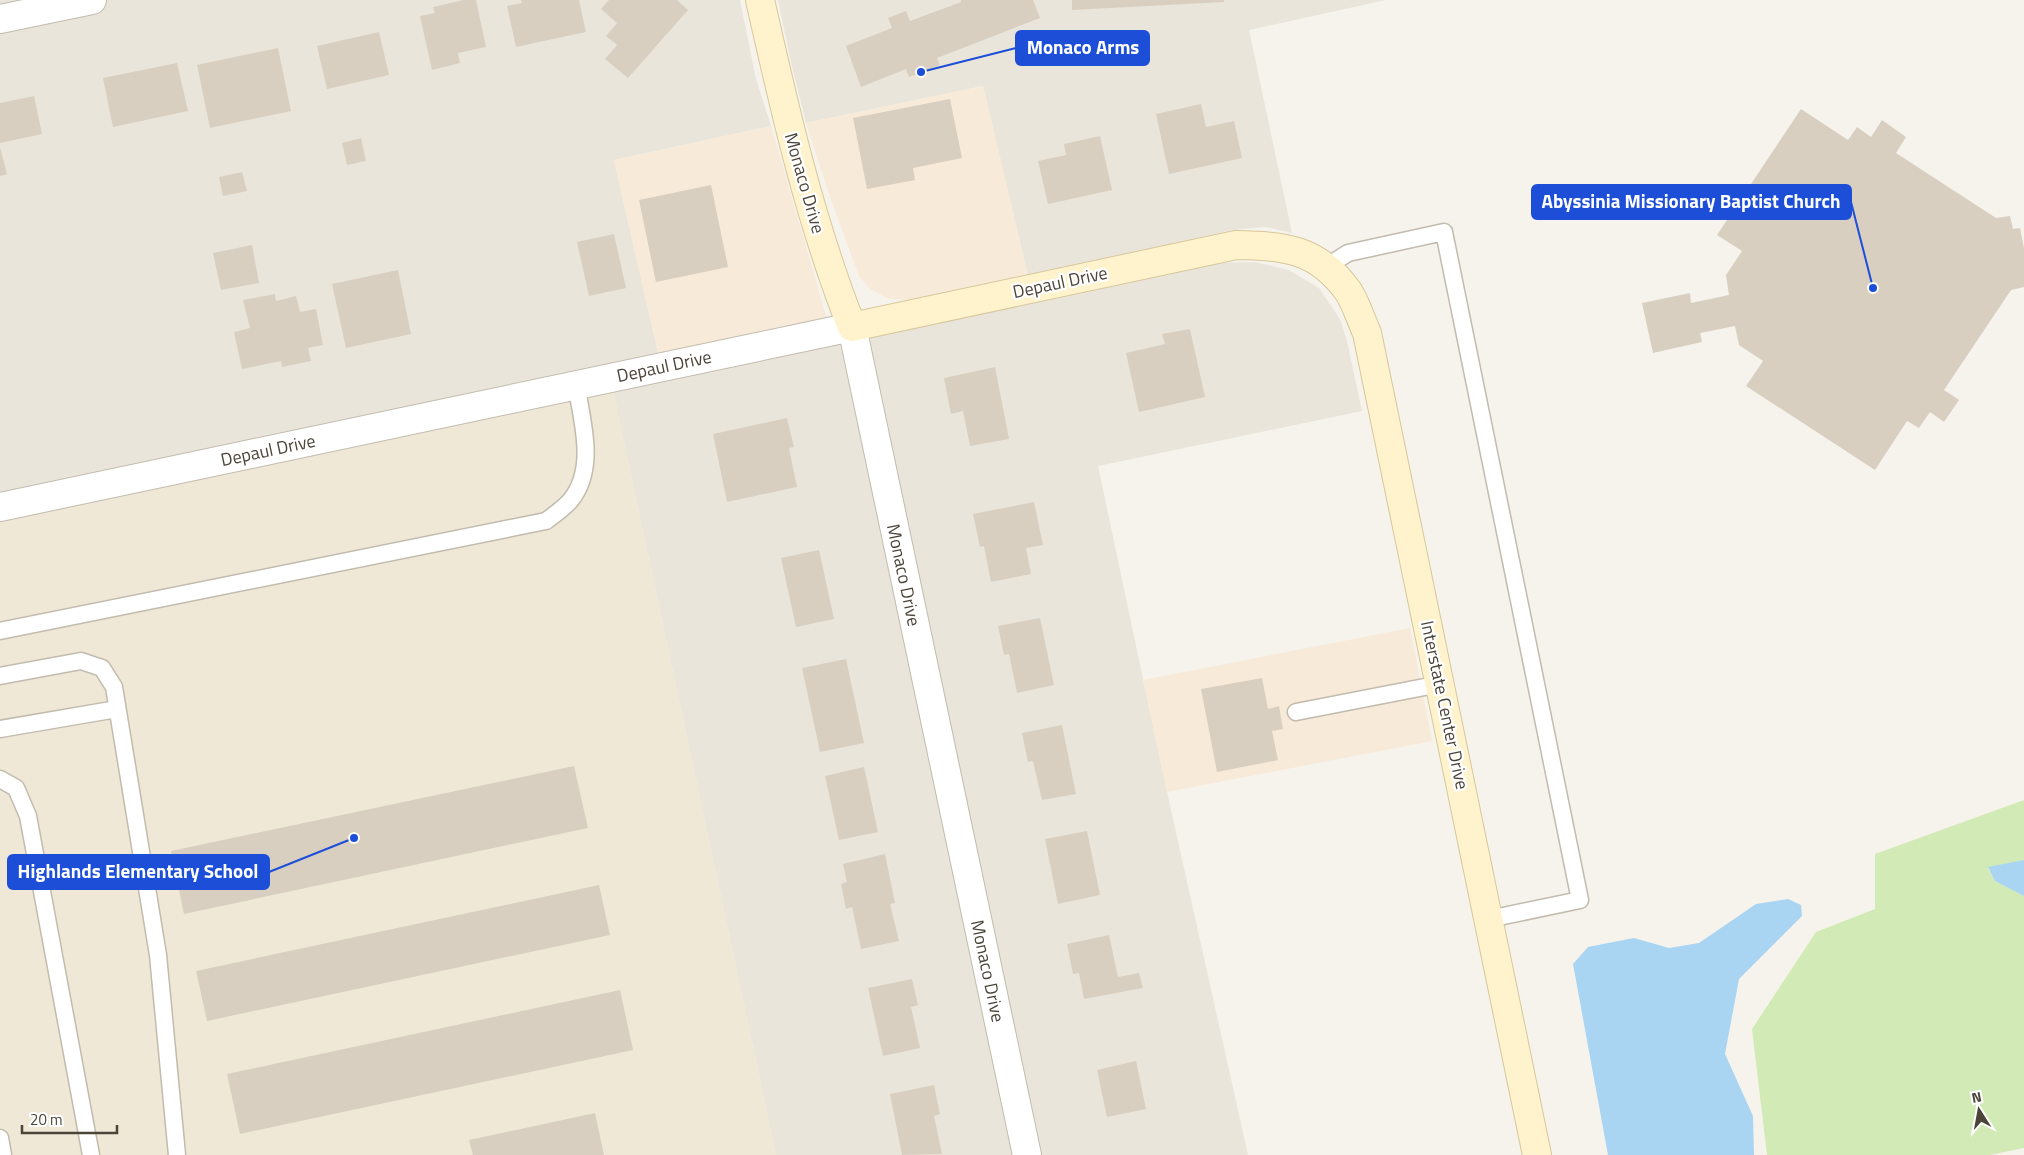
<svg xmlns="http://www.w3.org/2000/svg" width="2024" height="1155" font-family="'Titillium Web',sans-serif">
  <style>
    .residential { fill: #eae5da }
    .commercial { fill: #f7ead8 }
    .education { fill: #efe8d6 }
    .green { fill: #d2eab5 }
    .water { fill: #a9d4f2 }
    .building { fill: #d8cfc1 }
    .lines { fill: none; stroke-linecap: round; stroke-linejoin: round }
    .lane-casing { stroke: #c2bbae; stroke-width: 19 }
    .street-casing { stroke: #c2bbae; stroke-width: 30 }
    .secondary-casing { stroke: #d6c79b; stroke-width: 30 }
    .lane { stroke: #fff; stroke-width: 16 }
    .street { stroke: #fff; stroke-width: 28 }
    .secondary { stroke: #fff3cd; stroke-width: 28 }
    .labels { text-anchor: middle; dominant-baseline: central; stroke-width: 4.5; stroke-linejoin: round; paint-order: stroke }
    .street-label { font-size: 18px; fill: #4b4439; stroke: #fff }
    .leader { fill: none; stroke: #1d4ed8; stroke-width: 2 }
    .callout-dot { fill: #1d4ed8; stroke: #fff; stroke-width: 2 }
    .callout { fill: #1d4ed8; stroke: #1d4ed8; stroke-width: 2 }
    .callout-label { font-size: 19px; text-anchor: middle; font-weight: bold; fill: #fff }
  </style>
  <rect width="100%" height="100%" fill="#f6f3ec"/>
  <path class="residential" d="M0 0H740L756 79 771 126 614 160 664 379 1212 263 1255 262 1289 270 1319 288 1340 319 1347 341 1362 411 1098 466 1167 792 1248 1155H776L613 391 0 520Z
    M778 0H1386L1249 30 1292 233 1265 227 1232 230 1028 276 983 86 806 123 790 58Z"/>
  <path class="commercial" d="M983 86 1028 276 912 300 890 299 871 290 859 276 830 197 806 123Z
    M771 126 834 343 664 379 614 160Z
    M1410 628 1432 741 1167 792 1143 680Z"/>
  <path class="education" d="M613 391 776 1155H0V520Z"/>
  <path class="green" d="M2024 800V860L1988 868 1995 881 2024 896V1148L1990 1155H1767L1752 1029 1816 932 1875 909V854Z"/>
  <path class="water" d="M2024 860V896L1995 881 1988 867Z
    M1788 899 1801 905 1802 916 1739 979 1725 1054 1753 1116 1754 1155H1608L1573 964 1588 947 1634 938 1669 948 1699 943 1756 904Z"/>
  <path class="building" d="M464 0H476L486 47 458 53 460 63 432 70 420 16 435 13 433 7Z
    M521 0H579L586 32 516 47 507 6 522 3Z
    M609 0H677L688 10 628 78 605 59 617 45 606 36 617 23 601 9Z
    M961 0H1033L1040 18 937 58 940 65 909 77 906 69 861 87 846 46 892 28 888 18 906 11 910 21 961 2Z
    M1072 0H1224V2L1072 10Z
    M379 32 389 75 327 89 317 46Z
    M278 48 291 111 210 128 197 65Z
    M177 63 188 111 113 127 103 78Z
    M34 96 42 134 0 143V103Z
    M950 99 962 158 913 168 915 180 867 189 853 118Z
    M1201 104 1206 127 1234 121 1242 158 1169 174 1156 114Z
    M1801 109 1848 140 1857 127 1871 137 1882 120 1906 137 1896 153 1996 218 2010 216 2013 229 2020 228 2024 248V287L2011 290 1944 390 1959 400 1944 422 1930 412 1919 428 1907 421 1875 470 1746 386 1763 361 1739 345 1735 326 1700 333 1702 342 1653 353 1642 303 1690 293 1691 303 1729 295 1726 275 1742 251 1717 235Z
    M1100 136 1112 190 1048 204 1038 161 1066 155 1064 144Z
    M361 138 366 161 347 165 342 143Z
    M0 147 7 174 0 176Z
    M242 172 247 191 223 196 219 177Z
    M711 185 728 267 656 282 639 200Z
    M614 234 626 288 589 296 577 242Z
    M252 245 259 283 221 290 213 253Z
    M398 270 411 334 346 348 332 284Z
    M275 294 276 301 296 296 300 312 316 309 323 345 308 348 311 361 282 367 281 361 242 369 234 332 250 328 243 300Z
    M1190 329 1205 397 1139 412 1126 353 1165 344 1162 334Z
    M995 367 1009 439 970 446 963 411 951 414 944 378Z
    M787 418 794 447 789 448 797 487 727 502 713 434Z
    M1034 502 1043 545 1026 548 1031 574 991 582 984 546 980 547 973 514Z
    M819 550 834 619 796 627 781 558Z
    M1040 618 1054 685 1017 693 1009 654 1004 655 998 626Z
    M846 659 864 743 820 752 802 668Z
    M1262 678 1268 709 1279 706 1283 729 1272 731 1278 760 1217 772 1201 689Z
    M1062 725 1076 794 1042 800 1033 761 1028 762 1022 733Z
    M574 766 588 828 184 914 171 851Z
    M864 767 878 832 839 840 825 776Z
    M1087 831 1100 895 1058 904 1045 839Z
    M885 854 895 903 890 904 899 941 861 949 852 907 846 909 841 884 847 882 843 864Z
    M599 885 610 935 207 1021 196 971Z
    M1109 935 1118 977 1139 973 1143 988 1084 999 1079 973 1073 974 1067 944Z
    M912 979 918 1005 911 1007 920 1048 883 1056 868 988Z
    M620 990 633 1050 240 1134 227 1074Z
    M1136 1061 1146 1109 1107 1117 1097 1070Z
    M934 1085 940 1114 934 1116 942 1154 902 1155 890 1094Z
    M595 1113 604 1155H473L469 1140Z"/>
  <g class="lines">
    <defs>
      <path id="lane" d="M1326 267 1348 253 1444 232 1580 900 1489 919
        M0 631 546 521C554 515 564 508 570 501 597 469 582 421 576 384
        M0 676 81 661 102 668 114 687 158 955 177 1155
        M1296 712 1440 684
        M0 729 117 709
        M0 779 16 788 28 816 91 1155
        M0 1138 3 1155"/>
      <path id="street" d="M0 19 92 0
        M0 507 852 327 1027 1155"/>
      <path id="secondary" d="M760 0C785 111 810 221 852 327L1236 245C1284 246 1317 248 1348 291 1356 303 1361 320 1367 333L1537 1155"/>
    </defs>
    <use href="#lane" class="lane-casing"/>
    <use href="#street" class="street-casing"/>
    <use href="#secondary" class="secondary-casing"/>
    <use href="#lane" class="lane"/>
    <use href="#street" class="street"/>
    <use href="#secondary" class="secondary"/>
  </g>
  <g class="labels">
    <g class="street-label">
      <text transform="translate(805 183) rotate(74)">Monaco Drive</text>
      <text transform="translate(1060 282) rotate(-12)">Depaul Drive</text>
      <text transform="translate(664 366) rotate(-12)">Depaul Drive</text>
      <text transform="translate(268 450) rotate(-12)">Depaul Drive</text>
      <text transform="translate(904 575) rotate(78)">Monaco Drive</text>
      <text transform="translate(1445 705) rotate(78)">Interstate Center Drive</text>
      <text transform="translate(988 971) rotate(78)">Monaco Drive</text>
    </g>
  </g>
  <path class="leader" d="M921 72L1016 48M1873 288L1851 202M354 838L269 872"/>
  <g class="callout-dot">
    <circle cx="921" cy="72" r="5"/>
    <circle cx="1873" cy="288" r="5"/>
    <circle cx="354" cy="838" r="5"/>
  </g>
  <g class="callout">
    <rect x="1016" y="31" width="133" height="34" rx="5"/>
    <rect x="1532" y="185" width="319" height="34" rx="5"/>
    <rect x="8" y="855" width="261" height="34" rx="5"/>
  </g>
  <g class="callout-label">
    <text x="1083" y="54">Monaco Arms</text>
    <text x="1691" y="208">Abyssinia Missionary Baptist Church</text>
    <text x="138" y="878">Highlands Elementary School</text>
  </g>
  <g transform="translate(1979 1110) rotate(349)" stroke="#ffffff" stroke-width="4" paint-order="stroke">
  <path d="M0-4L9 19L0 12L-9 19Z" fill="#4b4439"/>
  <text y="-8" font-size="14" font-weight="bold" text-anchor="middle" fill="#4b4439">N</text>
  </g>
  <path d="M22 1125v8h95v-8" fill="none" stroke="#4b4439" stroke-width="2.5"/>
  <text x="30" y="1125" font-size="15" fill="#4b4439" stroke="#ffffff" stroke-width="4" paint-order="stroke">20 m</text>
</svg>
